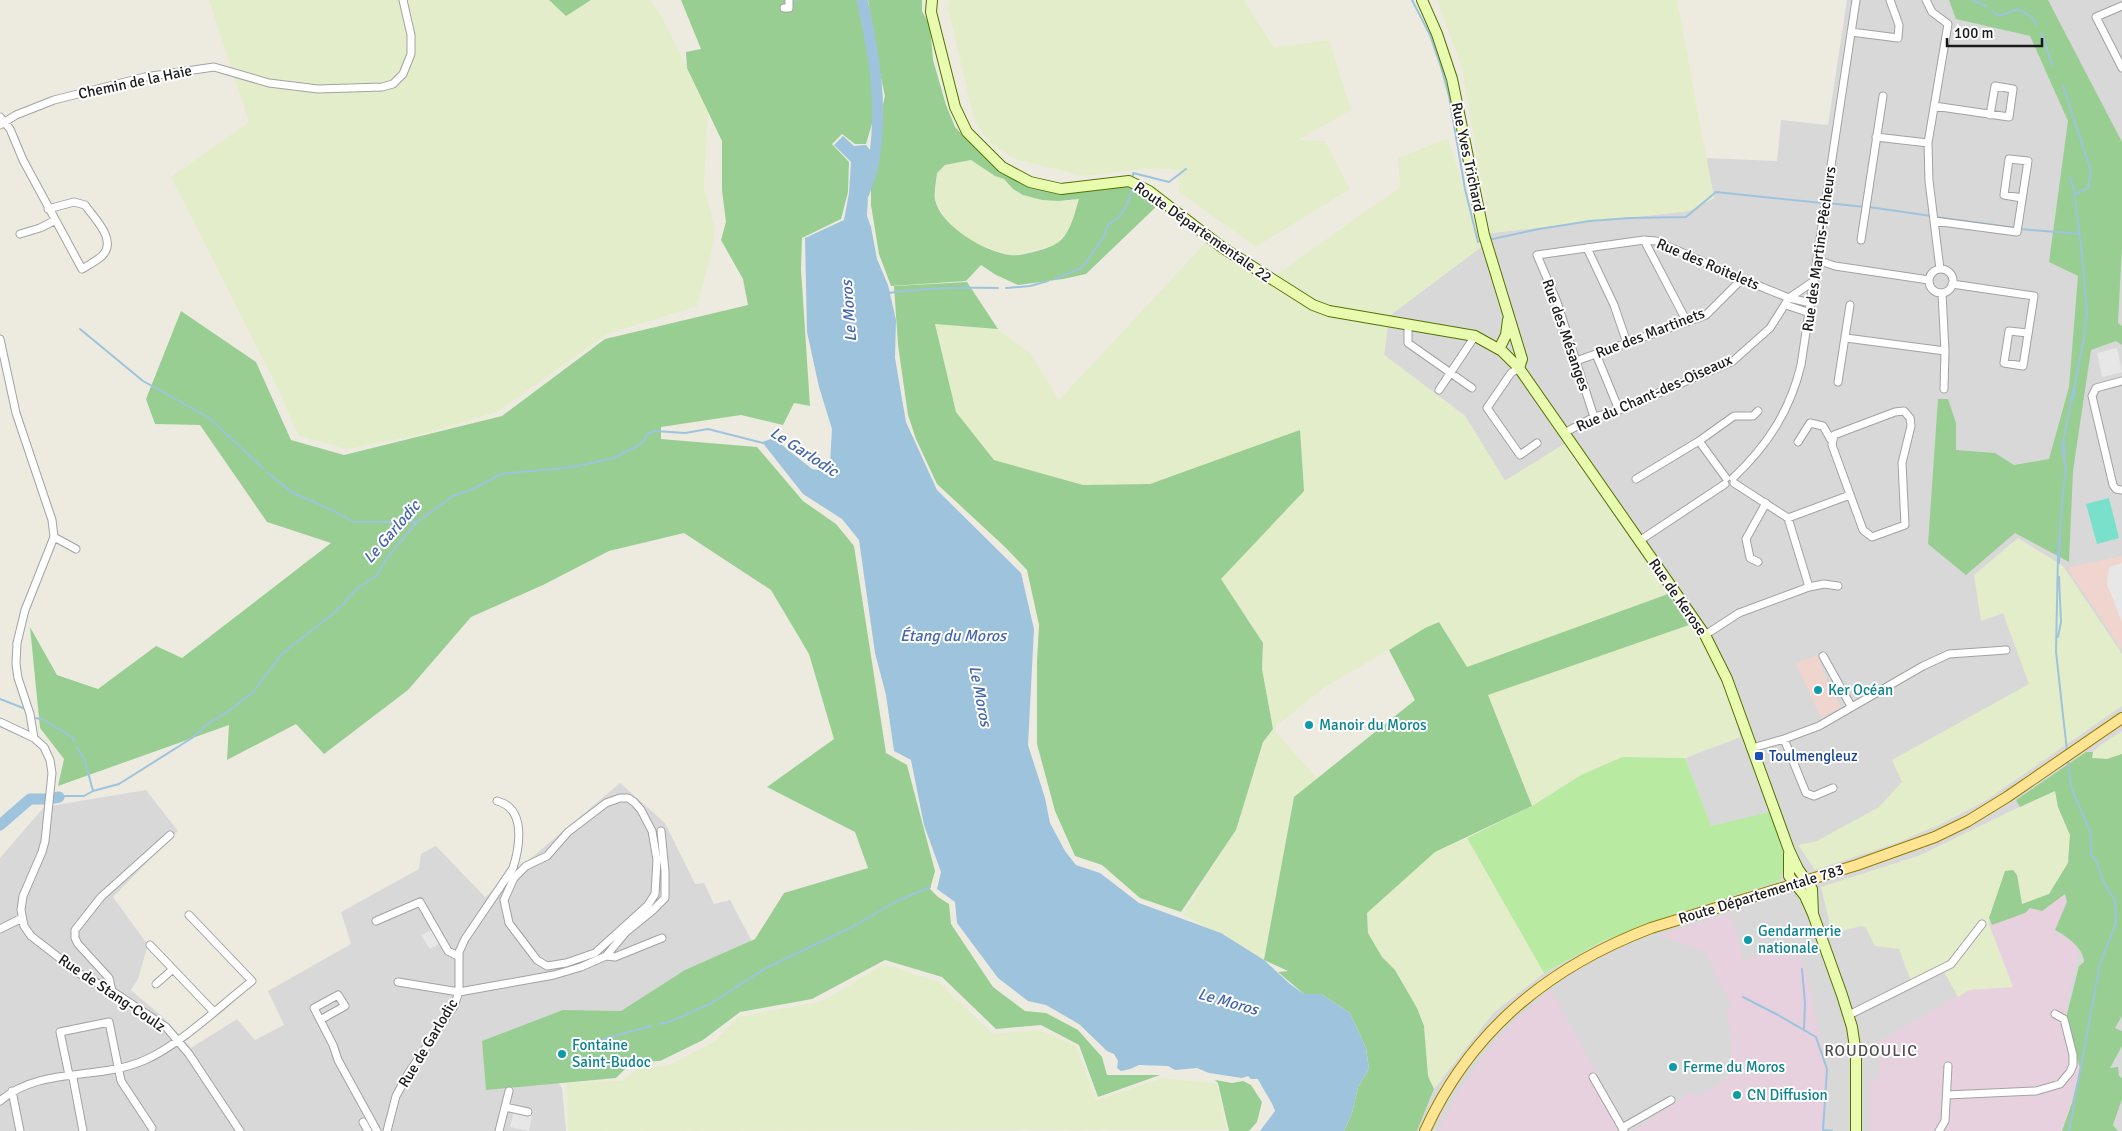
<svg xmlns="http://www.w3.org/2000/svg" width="2122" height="1131" font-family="Signika,sans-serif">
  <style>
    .residential { fill: #d9d8d8 }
    .commercial { fill: #efd5cd }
    .industrial { fill: #e7d1de }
    .farmland { fill: #e4edc9 }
    .grass { fill: #b8eaa2 }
    .forest { fill: #99ce92; fill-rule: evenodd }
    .pitch { fill: #79e0cc }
    .parking { fill: #e7e7e7 }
    .water { fill: #9ec3dd }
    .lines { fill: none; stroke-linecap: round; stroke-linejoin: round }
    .stream { stroke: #9ec3dd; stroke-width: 2 }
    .river { stroke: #9ec3dd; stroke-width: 11 }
    .street-casing { stroke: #a2a2a2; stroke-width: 9 }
    .secondary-casing { stroke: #517301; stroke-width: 12 }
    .primary-casing { stroke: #927d00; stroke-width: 12 }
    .street { stroke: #fff; stroke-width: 7 }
    .secondary { stroke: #e9fbaf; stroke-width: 10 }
    .primary { stroke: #ffe593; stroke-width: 10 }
    .culture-dot { fill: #0f9aa8; stroke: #fff; stroke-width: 2 }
    .transit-dot { fill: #1a4fb4; stroke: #fff; stroke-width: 2 }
    .labels { text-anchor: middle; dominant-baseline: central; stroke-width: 4; stroke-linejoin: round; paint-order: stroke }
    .street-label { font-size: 15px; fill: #1b1b1b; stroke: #fff }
    .culture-label { font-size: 15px; fill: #0d838f; stroke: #fff; text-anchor: start }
    .transit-label { font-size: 15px; fill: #164399; stroke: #fff; text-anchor: start }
    .water-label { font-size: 16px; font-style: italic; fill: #4565ad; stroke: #fff }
    .neighbourhood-label { font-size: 16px; letter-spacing: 1px; fill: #4e4e4e; stroke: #fff }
  </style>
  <rect width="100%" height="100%" fill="#edebe0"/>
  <path class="residential" d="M1847 0H2122V1131H1417L1434 1089 1493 1013 1544 973 1603 941 1673 915 1711 827 1685 758 1740 737 1730 702 1703 642 1689 625 1565 444 1505 481 1465 416 1384 355 1389 316 1481 247 1490 233 1689 211 1714 198 1706 158 1777 161 1781 120 1828 125Z
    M620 783 665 823 695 884 704 883 714 904 730 900 756 949 536 1056 562 1088 566 1131H0V858L44 807 146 790 178 831 113 897 148 945 138 979 131 990 165 1019 191 1048 237 1019 255 1040 284 1025 268 991 351 944 341 912 419 869 421 854 436 846 485 897Z"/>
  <path class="commercial" d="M2122 556V650L2067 568Z
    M1818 655 1827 683 1841 707 1821 718 1796 663Z"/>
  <path class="industrial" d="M2073 887 2056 934 2080 943 2066 1008 2085 1065 2062 1131H1870V1080L1877 1079 1880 1063 1875 1043 1969 990 2012 987 1989 924 1993 912Z
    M1730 914 1744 960 1796 945 1808 978 1828 1077 1823 1131H1634L1690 1092 1695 1097 1721 1083 1728 1076 1731 1068V1039L1726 1010 1732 1007 1704 951 1658 935Z
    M1551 990 1628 1131H1438L1457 1094 1482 1057 1516 1020Z"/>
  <path class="farmland" d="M209 0H549L566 16 592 0H650L662 17 708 110 704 187 715 230 709 262 697 306 607 334 497 412 415 436 347 449 298 435 279 391 171 177 249 122Z
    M950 0H1244L1274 48 1329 40 1351 110 1298 140 1325 141 1350 189 1256 247 1179 192V170L1149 168 1084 176 1015 159 990 143 975 122 948 9Z
    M1437 0H1677L1714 198 1689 211 1490 233 1462 68Z
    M1448 138 1481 247 1389 316 1384 355 1465 416 1505 481 1564 444 1668 594 1467 667 1439 623 1425 628 1322 689 1273 729 1317 778 1294 797 1264 960 1183 914 1236 830 1263 742 1273 729 1262 669 1263 643 1221 579 1303 491 1300 430 1150 484 1083 485 994 460 956 412 935 323 998 329 1030 353 1059 400 1208 240 1270 279 1400 187 1398 158Z
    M972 160 995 176 1004 179 1013 189 1067 201 1080 199 1071 227 1055 245 1011 256 973 242 960 233 946 219 935 201 937 173 945 165Z
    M2018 538 2063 566 2122 654V706L1985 801 1941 824 1896 843 1815 870 1798 845 1817 841 1879 807 1902 782 1892 760 2029 684 2003 613 1981 621 1974 575Z
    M1689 625 1703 642 1717 670 1730 702 1740 737 1685 758 1622 757 1581 775 1532 806 1488 695Z
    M2122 731V754L2107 759 2092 758 2093 752 2098 747Z
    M2055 790 2058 807 2070 835 2068 863 2049 894 2022 905 2017 875 1993 912 1989 924 2013 987 1969 990 1958 997 1941 966 1911 981 1899 949 1875 946 1866 928 1862 926 1832 933 1821 887 1918 856Z
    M1467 838 1544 973 1493 1013 1434 1089 1428 1076 1424 1026 1417 1008 1395 970 1382 957 1368 933 1367 913 1435 852Z
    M884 964 939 982 993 1034 1040 1030 1076 1046 1096 1100 1163 1078 1217 1084 1227 1130 568 1131 567 1083 622 1081 639 1068 668 1066 715 1041 738 1017 823 1001Z"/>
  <path class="grass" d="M1622 757 1685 758 1711 826 1770 812 1785 859 1780 881 1673 915 1603 941 1544 973 1467 838 1532 806 1581 775Z"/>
  <path class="forest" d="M549 0H591L566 16Z
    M681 0H860L862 21 871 53 879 100 866 144H855L842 134 832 144 849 162 848 192 841 219 802 238 801 269 810 406 794 403 783 425 741 415 661 427V439L757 447 803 501 836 524 854 546 886 753 907 765 935 871 930 889 938 897 949 904 951 924 993 987 1025 1011 1046 1013 1078 1030 1102 1057 1107 1075H1160L1098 1097 1079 1045 1041 1025 996 1029 942 977 885 960 812 999 740 1012 703 1040 660 1061 632 1062 616 1078 486 1090 482 1041 563 1010 621 1011 685 970 755 939 784 893 868 868 855 832 767 787 834 739 809 654 771 590 684 533 609 551 543 585 471 617 408 690 324 754 296 724 227 760 229 725 58 786 64 759 40 728 30 627 57 675 98 689 156 646 182 658 331 543 267 522 200 425 155 424 146 399 181 311 256 362 291 440 344 455 502 416 605 339 748 305 743 279 721 240 726 222 722 190V141L687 68 686 52 701 49Z
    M868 0H922V11L930 26 933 60 946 105 955 127 976 149 994 165 1033 187 1118 181 1143 191 1158 205 1086 274 1063 279 1018 285 996 275 981 265 966 281 891 286 879 254 871 205V177L875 138 885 96 877 60ZM971 160 995 176 1004 179 1013 189 1023 195 1042 200 1058 201 1079 199C1074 215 1070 237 1054 245 1047 249 1018 257 1010 255 985 252 941 226 935 200 934 192 936 181 937 173L945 165Z
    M1949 0H2048L2122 142V247L2118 323 2122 326V345L2116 341 2091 350 2073 471 2069 562 2015 533 1966 575 1928 544 1938 399H1948L1956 423V450L1995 453 2014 465 2049 459 2069 387 2078 276 2049 262 2068 121 2030 36 1956 19Z
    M967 282 998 329 935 324 956 412 994 460 1083 485 1150 484 1300 430 1304 491 1221 579 1263 643 1262 669 1273 729 1263 742 1236 830 1181 912 1140 898 1102 865 1075 856 1055 811 1037 744V661L1039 625 1027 570 1005 547 937 484 916 439 908 415 898 345 894 286Z
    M1668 594 1689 625 1488 695 1532 806 1435 852 1367 913 1368 933 1382 957 1395 970 1417 1008 1424 1026 1428 1076 1434 1089 1417 1131H1344L1352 1113 1358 1087 1369 1069 1366 1048 1350 1013 1321 994H1304L1278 972 1288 971 1264 960 1294 797 1415 700 1389 650 1425 628 1439 622 1467 667Z
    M2086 752H2093L2092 758 2107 759 2122 754V1016L2115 1028 2122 1031V1046L2110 1068 2118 1067 2119 1076 2122 1078V1099L2113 1125 2118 1131H2062L2072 1103 2080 1068 2066 1018 2079 966 2084 962C2084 949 2067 936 2055 930L2067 902 2065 894 2042 911 2030 908 2025 913 1992 925 1989 918 2005 871 2013 870 2017 875 2022 904 2049 894 2068 863 2070 835 2058 807 2055 791 2020 807 2016 800Z
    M1215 1080 1232 1083 1243 1081 1251 1085 1262 1102 1257 1122 1249 1131H1229L1218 1083Z"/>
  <path class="pitch" d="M2109 498 2119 538 2097 544 2086 504Z"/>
  <path class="parking" d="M2117 348 2122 372 2102 377 2097 353Z
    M2122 563V623L2107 584 2109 567Z
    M432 930 441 943 430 949 421 935Z
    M515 1106 533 1110 529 1131 510 1127Z"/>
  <path class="water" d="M843 136 854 146 866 145 870 150 867 216 871 227 877 259 888 285 896 320 895 358 906 422 937 490 1021 573 1034 629 1028 745 1045 798 1050 823 1065 851 1076 865 1100 873 1139 903 1221 933 1264 960 1290 984 1304 994H1321L1350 1013 1366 1048 1369 1069 1358 1087 1352 1113 1344 1131H1260L1275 1111C1271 1099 1263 1090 1258 1079H1251L1248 1076 1242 1078 1209 1073 1197 1068 1175 1070 1168 1066 1139 1065 1130 1069 1121 1071 1117 1068 1118 1061 1114 1054 1107 1051 1079 1024 1046 1005 1028 1001 998 978 957 923 955 902 937 889 941 872 924 825 911 760 894 751 886 695 875 653 859 540 842 519 803 494 762 442 771 439 777 441 812 469 824 471 830 464 832 429 819 387 807 332 805 238 844 220 849 193 851 162 834 145Z"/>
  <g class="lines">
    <path class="stream" d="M795 0H797
      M1412 0 1430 35 1441 67 1449 96 1465 189 1478 242 1481 241
      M1972 0 1986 6
      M1992 11 1999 16 2018 9 2032 17 2037 25
      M2042 33 2052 65
      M2063 86 2091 171 2088 188 2075 194
      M1133 176V173L1169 182 1186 169
      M1827 203 1865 207
      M1869 207 1931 216
      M1936 217 2016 228
      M2020 229 2080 234
      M1488 240 1539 229 1590 221 1630 218 1686 217 1716 192 1822 203
      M1055 279 1081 268 1087 261 1104 236 1108 225 1118 218 1127 205 1132 188
      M1006 288 1030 286 1048 281
      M888 293C925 288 961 287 998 288
      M80 329 143 381 208 417 263 468
      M2071 403 2074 396 2075 386
      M2064 442 2065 459
      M267 472 291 492 334 511 353 522H417
      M2059 563 2060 538
      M2058 637 2061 622 2059 577
      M0 699 23 708
      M36 718 44 720 73 738 74 741
      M77 747 85 761 93 791
      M2067 751 2056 652 2058 553 2064 482 2066 470 2062 447 2084 338 2087 313 2082 254 2074 190 2070 177
      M2068 761 2071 787 2091 834V855L2096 860 2104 883 2115 900 2116 923 2100 964 2069 1131
      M63 796H84L93 791 119 784 192 738 205 726 233 708 253 692 282 654 336 611 358 588 376 576 386 559 417 522 453 496 473 489 501 474 572 467 614 458 637 446 645 440 647 434 655 431 685 433 708 429 763 443
      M1802 969 1805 1003 1804 1030
      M1743 997 1778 1015 1816 1037 1827 1069 1823 1130 1832 1131
      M659 1024 669 1022 710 1004 766 968 856 925 893 903 930 887
      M570 1048 588 1047 607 1038 651 1026"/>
    <path class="river" d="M862 0C874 53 883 106 874 160 873 171 868 182 864 193
      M54 798 59 797
      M0 825 30 799H46"/>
    <defs>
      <path id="street" d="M1926 0 1932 12 1948 24 1928 143 1929 181 1940 269
        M2122 6 2096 17 2122 68
        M784 8H789V0
        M1851 32 1898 38 1899 25 1890 0
        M1934 106 2009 117 2013 89 1995 86 1990 115
        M0 117 10 129 23 160 82 269C89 265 96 261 102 256 118 240 94 218 85 205L74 202 48 209
        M0 125 16 115 54 100 145 77 214 67 269 83 318 89 382 87 393 84 403 74 411 54V35L403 0
        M1876 137 1928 143
        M1934 221 2017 232 2028 161 2009 159 2004 195 2022 198
        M20 234 40 228 54 221
        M1644 240 1687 322
        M1861 240 1883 96
        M1587 248 1614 305 1627 343
        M1817 260 1835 266 1929 280
        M1929 281a12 12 0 1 1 24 0a12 12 0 1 1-24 0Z
        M1952 284 2034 296 2023 366 2004 363 2009 331 2028 333
        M1942 293 1945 351 1944 389
        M1786 305 1810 313
        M1408 324V343L1472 388
        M1846 338 1945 351
        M0 339 16 413 52 520 54 537 25 610 17 643 16 664 18 678 30 714 34 738
        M1596 354 1619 410
        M1576 361 1706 315 1742 279
        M1519 368 1511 373 1487 408 1520 455 1537 443
        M2122 381 2096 388 2092 396 2113 485 2116 489 2122 490
        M1838 382 1850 305
        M1439 390 1475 336
        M1904 411 1910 418 1911 426 1902 463 1905 525 1872 537 1863 530 1832 445 1834 435 1895 412Z
        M1594 417 1557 302 1537 255 1644 240 1656 241 1742 279 1789 298 1811 303
        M1564 433 1594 417 1619 410 1733 361 1770 328 1789 298 1814 281
        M1798 442 1810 423 1823 426 1831 440
        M1726 478 1699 441 1734 416H1753L1758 411
        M1733 478C1767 446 1790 411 1801 365L1856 0
        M1636 479 1699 441
        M1734 483 1788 518 1809 587
        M1788 518 1850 495
        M54 537 76 549
        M1639 541 1725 484
        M1758 562 1750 558 1746 539 1766 503
        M1705 635 1739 613 1809 587 1824 584 1838 586
        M1823 656 1851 706
        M0 722 34 738 44 747 50 760 52 773 45 841 42 852 23 896 21 910 24 926 31 936 80 974 112 991 166 1027 189 1054 240 1131
        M1784 739 1806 793 1814 796 1833 788
        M1752 748 1784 739 1819 726 1923 666 1949 654 2006 650
        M620 798H628L634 802 641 810 652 831 657 860 655 894 648 905 595 953 566 963 547 966 537 960 509 923 504 900 514 878 526 866 547 856 568 832 606 803Z
        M376 921 420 902 448 951 458 956
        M0 929 22 918
        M150 945 213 1011
        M606 956 615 957 662 938
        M398 982 459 992 554 975 581 967 606 956 626 932 652 911 665 898V871L661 831
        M156 984 173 969
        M112 991 109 978 78 944 75 938V930L101 897 170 835
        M1849 1015 1951 964 1982 924
        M320 1020 345 1006 338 995 314 1008 333 1045 338 1060 377 1131
        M1593 1077 1624 1131
        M12 1091 20 1131
        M1947 1095 2036 1091 2060 1084 2070 1072 2073 1065V1055L2064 1019 2055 1014
        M0 1101C40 1066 98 1081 145 1060 181 1044 220 1006 252 981L189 915
        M505 1107 528 1112
        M363 1122 368 1131
        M1622 1128 1671 1100
        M83 1131 73 1078 69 1075 60 1032 109 1022 121 1081 152 1128
        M387 1131 396 1096 408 1074 454 1006 459 992V952L465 939 513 868C520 846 526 808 497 801
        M499 1131 509 1091
        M1939 1131 1945 1121 1948 1066"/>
      <path id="secondary" d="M932 0 931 12 955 107 967 132 1002 167 1030 182 1061 189 1129 181 1149 191 1223 248 1313 305 1329 311 1475 336 1502 351 1519 368 1705 635 1727 679 1789 850 1798 869 1812 889 1813 914
        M1422 0 1437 34 1452 79 1484 235 1522 359 1519 368
        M1499 349 1506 335 1508 320
        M1789 854V876L1805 896 1813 914 1842 995 1852 1027 1856 1054V1131"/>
      <path id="primary" d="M1425 1131C1471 1030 1549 967 1651 928L1857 865 1935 837 1968 821 2007 797 2122 718"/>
    </defs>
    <use href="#street" class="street-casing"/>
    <use href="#secondary" class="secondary-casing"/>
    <use href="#primary" class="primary-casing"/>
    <use href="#street" class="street"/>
    <use href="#secondary" class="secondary"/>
    <use href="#primary" class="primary"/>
  </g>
  <g class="culture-dot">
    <circle cx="1818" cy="690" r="5"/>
    <circle cx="1309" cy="725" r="5"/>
    <circle cx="1748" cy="940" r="5"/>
    <circle cx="562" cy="1054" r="5"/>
    <circle cx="1673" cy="1067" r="5"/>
    <circle cx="1737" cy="1095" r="5"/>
  </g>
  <rect class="transit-dot" x="1754" y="751" width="10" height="10" rx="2.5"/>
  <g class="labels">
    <g class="street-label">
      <text transform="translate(135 82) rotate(-12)">Chemin de la Haie</text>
      <text transform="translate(1468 157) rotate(78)">Rue Yves Trichard</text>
      <text transform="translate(1203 232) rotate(35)">Route Départementale 22</text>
      <text transform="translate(1819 249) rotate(-82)">Rue des Martins-Pêcheurs</text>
      <text transform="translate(1708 264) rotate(23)">Rue des Roitelets</text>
      <text transform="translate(1650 333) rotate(-21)">Rue des Martinets</text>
      <text transform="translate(1566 335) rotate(71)">Rue des Mésanges</text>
      <text transform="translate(1654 393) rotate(-24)">Rue du Chant-des-Oiseaux</text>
      <text transform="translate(1678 597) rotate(55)">Rue de Kerose</text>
      <text transform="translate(1761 894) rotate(-17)">Route Départementale 783</text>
      <text transform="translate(112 993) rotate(34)">Rue de Stang-Coulz</text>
      <text transform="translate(428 1043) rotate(-59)">Rue de Garlodic</text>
    </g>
    <g class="culture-label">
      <text x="1828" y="690">Ker Océan</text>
      <text x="1319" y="725">Manoir du Moros</text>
      <text x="1758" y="931">Gendarmerie<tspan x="1758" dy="17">nationale</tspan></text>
      <text x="572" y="1045">Fontaine<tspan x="572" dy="17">Saint-Budoc</tspan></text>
      <text x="1683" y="1067">Ferme du Moros</text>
      <text x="1747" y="1095">CN Diffusion</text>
    </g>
    <g class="transit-label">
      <text x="1769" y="756">Toulmengleuz</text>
    </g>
    <g class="water-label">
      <text transform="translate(849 311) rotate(-94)">Le Moros</text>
      <text transform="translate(804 452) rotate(33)">Le Garlodic</text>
      <text transform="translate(392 532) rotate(-49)">Le Garlodic</text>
      <text x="953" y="636">Étang du Moros</text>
      <text transform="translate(980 696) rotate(79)">Le Moros</text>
      <text transform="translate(1228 1002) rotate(16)">Le Moros</text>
    </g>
    <g class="neighbourhood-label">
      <text x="1871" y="1051">ROUDOULIC</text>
    </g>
  </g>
  <path d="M1947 38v8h95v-8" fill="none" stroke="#1b1b1b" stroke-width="2.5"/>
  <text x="1954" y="38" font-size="15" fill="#1b1b1b" stroke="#ffffff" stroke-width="4" paint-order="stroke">100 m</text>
</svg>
